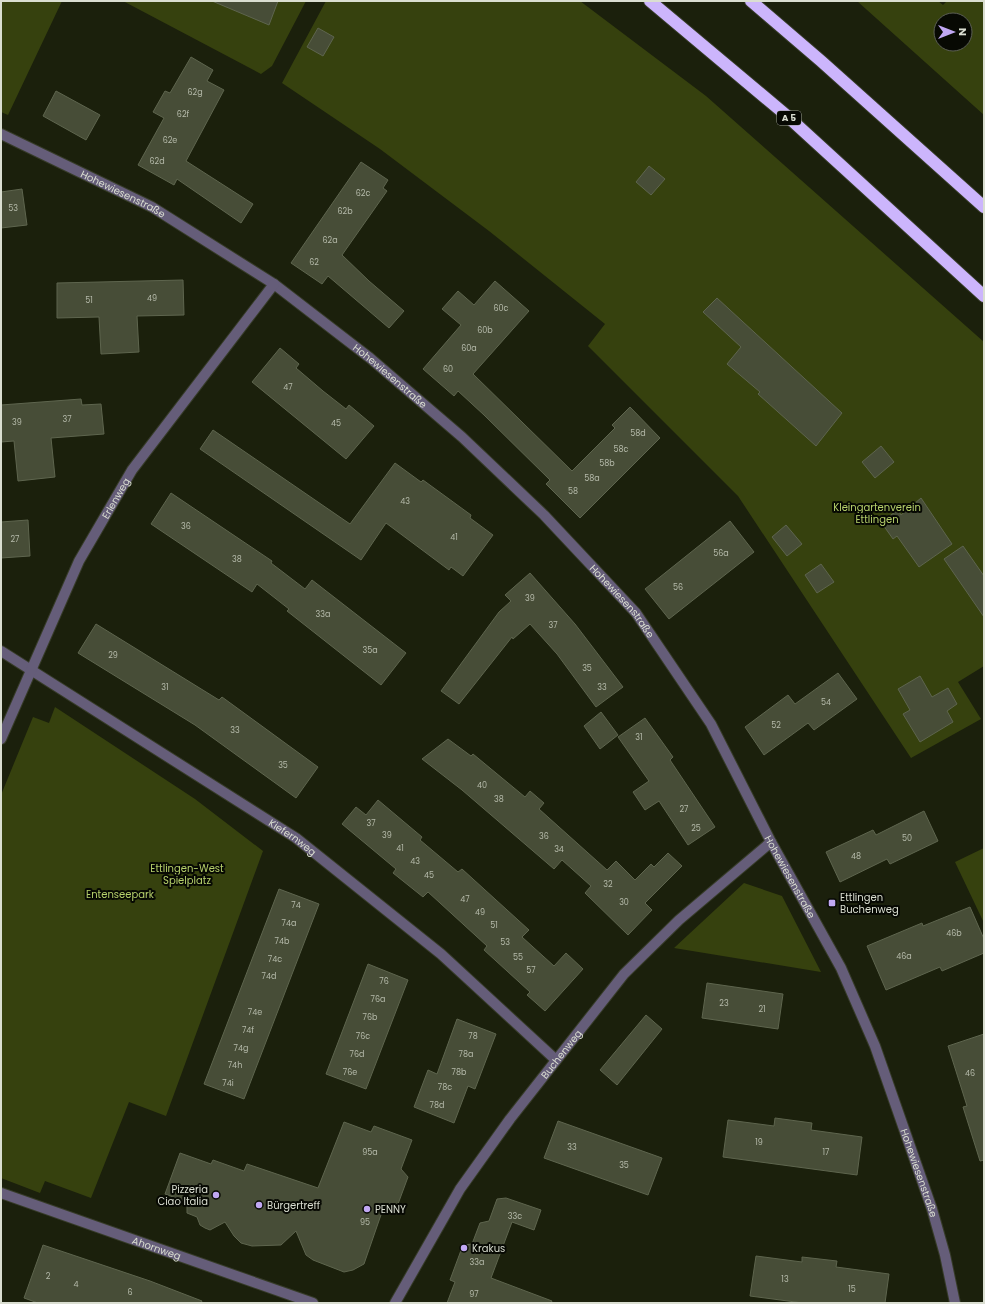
<svg xmlns="http://www.w3.org/2000/svg" width="985" height="1304" font-family="Poppins,sans-serif">
  <style>
    .green { fill: #36410e; fill-rule: evenodd }
    .building { fill: #474d37; stroke: #5e654e }
    .lines { fill: none; stroke-linecap: round; stroke-linejoin: round }
    .minor-casing { stroke: #363b28; stroke-width: 12 }
    .highway-casing { stroke: #363b28; stroke-width: 14 }
    .minor { stroke: #655d79; stroke-width: 10 }
    .highway { stroke: #ccb5fc; stroke-width: 12 }
    .poi-dot { fill: #c1a8f3; stroke: #070903; stroke-width: 1.5 }
    .labels { text-anchor: middle; dominant-baseline: central; stroke-width: 4; stroke-linejoin: round; paint-order: stroke }
    .number-label { font-size: 8px; fill: #b5baaa }
    .shield { fill: #070903; stroke: #9b9e93; stroke-width: 1 }
    .shield-label { font-size: 9px; font-weight: bold; fill: #daded1 }
    .street-label { font-size: 10px; fill: #daded1; stroke: #070903 }
    .park-label { font-size: 10px; fill: #b6d06b; stroke: #070903 }
    .poi-label { font-size: 10px; fill: #daded1; stroke: #070903; text-anchor: start }
  </style>
  <rect width="100%" height="100%" fill="#1b200c"/>
  <path class="green" d="M1 1H62L8 115 1 112Z
    M123 1H306L272 66 261 74Z
    M326 1H580L706 96 984 342V666L958 682 981 719 911 758 738 496 588 346 605 324 489 231 380 149 282 83Z
    M857 1H938L943 5 947 1H984V115ZM941 20H965V44H941Z
    M55 707 195 799 263 851 166 1116 129 1102 91 1198 45 1181 40 1193 1 1178V795L33 717 49 723Z
    M984 848V923L955 862Z
    M744 883 782 896 821 972 674 948Z"/>
  <path class="building" d="M212 1H278L269 25Z
    M318 28 334 37 323 56 307 47Z
    M191 57 213 70 207 81 224 90 186 161 253 204 241 223 177 179 174 185 138 165 164 118 153 112 165 91 170 93Z
    M56 91 100 115 86 140 43 116Z
    M361 162 388 180 383 188 387 191 342 255 369 281 404 311 389 328 328 276 322 284 291 263Z
    M649 166 665 179 651 195 636 182Z
    M22 189 27 225 1 228V192Z
    M183 280 184 315 137 316 139 352 101 354 99 317 57 318V283Z
    M495 281 529 311 473 374 572 471 615 428 612 425 630 407 660 438 580 518 546 484 550 480 484 415 458 391 454 396 423 369 461 325 442 309 458 291 474 305Z
    M717 298 842 413 816 446 758 394 760 392 727 364 741 347 703 312Z
    M280 348 299 364 296 368 323 391 346 409 349 405 374 426 346 459 252 382Z
    M81 399 82 405 101 404 104 434 51 438 55 477 18 481 14 441 1 442V405Z
    M213 430 350 524 395 463 421 482 423 480 471 515 470 518 493 535 463 576 451 567 449 570 386 523 361 560 200 449Z
    M881 446 894 462 875 478 862 462Z
    M171 493 272 561 271 563 305 589 312 580 406 653 381 685 287 611 289 609 257 584 252 592 151 524Z
    M921 498 952 544 919 567 897 536 893 539 881 522 898 510 901 515Z
    M28 520 30 556 1 558V522Z
    M730 521 754 552 669 619 645 589Z
    M786 525 802 544 787 556 772 537Z
    M963 546 984 576V617L944 559Z
    M821 564 834 582 817 593 805 575Z
    M530 573 575 624 623 687 596 707 557 654 530 624 513 639 512 637 459 704 441 691 499 612 511 601 505 595Z
    M96 624 219 700 222 697 318 767 296 798 195 725 78 653Z
    M838 673 857 699 814 730 808 723 764 755 745 727 788 695 795 704Z
    M920 676 932 697 948 688 957 704 947 711 953 722 920 742 903 714 910 710 898 689Z
    M601 712 618 735 600 749 584 726Z
    M645 718 673 757 670 760 715 827 688 845 659 801 645 810 633 792 649 781 618 737Z
    M448 739 471 756 473 754 525 797 530 791 544 803 539 809 607 870 616 861 635 880 651 864 654 867 668 853 682 866 645 903 652 910 628 935 585 893 591 886 562 860 554 869 462 790 422 759Z
    M378 800 422 837 420 840 458 872 462 869 529 930 522 937 554 966 566 953 583 969 545 1011 527 995 530 992 484 950 487 946 428 892 423 897 393 873 396 869 342 824 356 807 366 815Z
    M924 811 938 841 890 864 887 859 840 882 826 852 873 830 876 835Z
    M279 889 319 904 244 1099 204 1084Z
    M970 907 984 939V953L942 971 940 967 886 990 867 946 922 923 923 926Z
    M368 964 408 980 366 1089 326 1074Z
    M707 983 783 994 778 1029 702 1018Z
    M646 1015 662 1029 617 1085 600 1070Z
    M457 1019 496 1034 475 1089 468 1086 454 1123 414 1107 428 1070 437 1074Z
    M984 1034V1160L980 1161 963 1107 967 1106 948 1046Z
    M775 1118 812 1123 811 1130 862 1137 857 1175 723 1157 728 1120 774 1126Z
    M558 1121 662 1158 648 1195 544 1158Z
    M344 1122 371 1132 374 1126 412 1140 401 1169 408 1177 398 1204 383 1209 364 1264 353 1270 344 1272 313 1260 306 1255 296 1231 281 1245 252 1246 241 1243 234 1236 225 1222 210 1230 205 1228 200 1225 197 1217 187 1213V1202L165 1194 180 1153 211 1164 213 1160 244 1171 247 1164 318 1188Z
    M506 1198 541 1210 534 1230 512 1222 491 1278 552 1301 551 1303H447L455 1282 450 1280 463 1245 472 1244 480 1223 489 1221 497 1199Z
    M43 1245 150 1281 202 1301 201 1303H38L24 1298Z
    M756 1256 802 1262V1257L837 1261 836 1267 889 1274 885 1303H803L750 1296Z"/>
  <g class="lines">
    <defs>
      <g id="minor">
        <path id="s1" d="M1 134 152 207 274 284 370 358 462 437 544 515 636 613 711 724 771 842 841 968 875 1046 932 1209 945 1255 955 1303"/>
        <path id="s2" d="M1 651 296 838 441 954 556 1060"/>
        <path id="s3" d="M1 739 79 561 132 470 274 284"/>
        <path id="s4" d="M1 1193 313 1303"/>
        <path id="s5" d="M395 1303 460 1189 510 1119 624 974 679 920 771 842"/>
      </g>
      <path id="highway" d="M650 1 786 115 984 296
        M751 1 821 61 984 207"/>
    </defs>
    <use href="#minor" class="minor-casing"/>
    <use href="#highway" class="highway-casing"/>
    <use href="#minor" class="minor"/>
    <use href="#highway" class="highway"/>
  </g>
  <g class="poi-dot">
    <rect x="828" y="899" width="8" height="8" rx="2"/>
    <circle cx="216" cy="1195" r="4"/>
    <circle cx="259" cy="1205" r="4"/>
    <circle cx="367" cy="1209" r="4"/>
    <circle cx="464" cy="1248" r="4"/>
  </g>
  <g class="labels">
    <g class="number-label">
      <text x="195" y="92">62g</text>
      <text x="183" y="114">62f</text>
      <text x="170" y="140">62e</text>
      <text x="157" y="161">62d</text>
      <text x="363" y="193">62c</text>
      <text x="13" y="208">53</text>
      <text x="345" y="211">62b</text>
      <text x="330" y="240">62a</text>
      <text x="314" y="262">62</text>
      <text x="152" y="298">49</text>
      <text x="89" y="300">51</text>
      <text x="501" y="308">60c</text>
      <text x="485" y="330">60b</text>
      <text x="469" y="348">60a</text>
      <text x="448" y="369">60</text>
      <text x="288" y="387">47</text>
      <text x="67" y="419">37</text>
      <text x="17" y="422">39</text>
      <text x="336" y="423">45</text>
      <text x="638" y="433">58d</text>
      <text x="621" y="449">58c</text>
      <text x="607" y="463">58b</text>
      <text x="592" y="478">58a</text>
      <text x="573" y="491">58</text>
      <text x="405" y="501">43</text>
      <text x="186" y="526">36</text>
      <text x="454" y="537">41</text>
      <text x="15" y="539">27</text>
      <text x="721" y="553">56a</text>
      <text x="237" y="559">38</text>
      <text x="678" y="587">56</text>
      <text x="530" y="598">39</text>
      <text x="323" y="614">33a</text>
      <text x="553" y="625">37</text>
      <text x="370" y="650">35a</text>
      <text x="113" y="655">29</text>
      <text x="587" y="668">35</text>
      <text x="165" y="687">31</text>
      <text x="602" y="687">33</text>
      <text x="826" y="702">54</text>
      <text x="776" y="725">52</text>
      <text x="235" y="730">33</text>
      <text x="639" y="737">31</text>
      <text x="283" y="765">35</text>
      <text x="482" y="785">40</text>
      <text x="499" y="799">38</text>
      <text x="684" y="809">27</text>
      <text x="371" y="823">37</text>
      <text x="696" y="828">25</text>
      <text x="387" y="835">39</text>
      <text x="544" y="836">36</text>
      <text x="907" y="838">50</text>
      <text x="400" y="848">41</text>
      <text x="559" y="849">34</text>
      <text x="856" y="856">48</text>
      <text x="415" y="861">43</text>
      <text x="429" y="875">45</text>
      <text x="608" y="884">32</text>
      <text x="465" y="899">47</text>
      <text x="624" y="902">30</text>
      <text x="296" y="905">74</text>
      <text x="480" y="912">49</text>
      <text x="289" y="923">74a</text>
      <text x="494" y="925">51</text>
      <text x="954" y="933">46b</text>
      <text x="282" y="941">74b</text>
      <text x="505" y="942">53</text>
      <text x="904" y="956">46a</text>
      <text x="518" y="957">55</text>
      <text x="275" y="959">74c</text>
      <text x="531" y="970">57</text>
      <text x="269" y="976">74d</text>
      <text x="384" y="981">76</text>
      <text x="378" y="999">76a</text>
      <text x="724" y="1003">23</text>
      <text x="762" y="1009">21</text>
      <text x="255" y="1012">74e</text>
      <text x="370" y="1017">76b</text>
      <text x="248" y="1030">74f</text>
      <text x="363" y="1036">76c</text>
      <text x="473" y="1036">78</text>
      <text x="241" y="1048">74g</text>
      <text x="357" y="1054">76d</text>
      <text x="466" y="1054">78a</text>
      <text x="235" y="1065">74h</text>
      <text x="350" y="1072">76e</text>
      <text x="459" y="1072">78b</text>
      <text x="970" y="1073">46</text>
      <text x="228" y="1083">74i</text>
      <text x="445" y="1087">78c</text>
      <text x="437" y="1105">78d</text>
      <text x="759" y="1142">19</text>
      <text x="572" y="1147">33</text>
      <text x="370" y="1152">95a</text>
      <text x="826" y="1152">17</text>
      <text x="624" y="1165">35</text>
      <text x="515" y="1216">33c</text>
      <text x="365" y="1222">95</text>
      <text x="477" y="1262">33a</text>
      <text x="48" y="1276">2</text>
      <text x="785" y="1279">13</text>
      <text x="76" y="1284">4</text>
      <text x="852" y="1289">15</text>
      <text x="130" y="1292">6</text>
      <text x="474" y="1294">97</text>
    </g>
    <rect class="shield" x="777" y="111" width="24" height="14" rx="3"/>
    <g class="shield-label">
      <text x="789" y="118">A 5</text>
    </g>
    <g class="street-label">
      <text stroke="none"><textPath href="#s1" startOffset="136">Hohewiesenstraße</textPath></text>
      <text stroke="none"><textPath href="#s1" startOffset="460">Hohewiesenstraße</textPath></text>
      <text stroke="none"><textPath href="#s3" startOffset="267">Erlenweg</textPath></text>
      <text stroke="none"><textPath href="#s1" startOffset="784">Hohewiesenstraße</textPath></text>
      <text stroke="none"><textPath href="#s2" startOffset="346">Kiefernweg</textPath></text>
      <text stroke="none"><textPath href="#s1" startOffset="1108">Hohewiesenstraße</textPath></text>
      <text stroke="none"><textPath href="#s5" startOffset="300">Buchenweg</textPath></text>
      <text stroke="none"><textPath href="#s1" startOffset="1432">Hohewiesenstraße</textPath></text>
      <text stroke="none"><textPath href="#s4" startOffset="165">Ahornweg</textPath></text>
    </g>
    <g class="park-label">
      <text x="877" y="507">Kleingartenverein<tspan x="877" dy="12">Ettlingen</tspan></text>
      <text x="187" y="868">Ettlingen-West<tspan x="187" dy="12">Spielplatz</tspan></text>
      <text x="120" y="894">Entenseepark</text>
    </g>
    <g class="poi-label">
      <text x="840" y="897">Ettlingen<tspan x="840" dy="12">Buchenweg</tspan></text>
      <text x="208" y="1189" text-anchor="end">Pizzeria<tspan x="208" dy="12">Ciao Italia</tspan></text>
      <text x="267" y="1205">Bürgertreff</text>
      <text x="375" y="1209">PENNY</text>
      <text x="472" y="1248">Krakus</text>
    </g>
  </g>
  <rect width="985" height="1304" fill="none" stroke="#daded1" stroke-width="4"/>
  <g transform="translate(953 32) rotate(90)"><circle r="19" fill="#070903" stroke="#5b5e55"/>
  <path d="M0-3L7 15L0 10L-7 15Z" fill="#c1a8f3"/>
  <text y="-6" font-size="11" font-weight="bold" text-anchor="middle" fill="#daded1">N</text>
  </g>
</svg>
